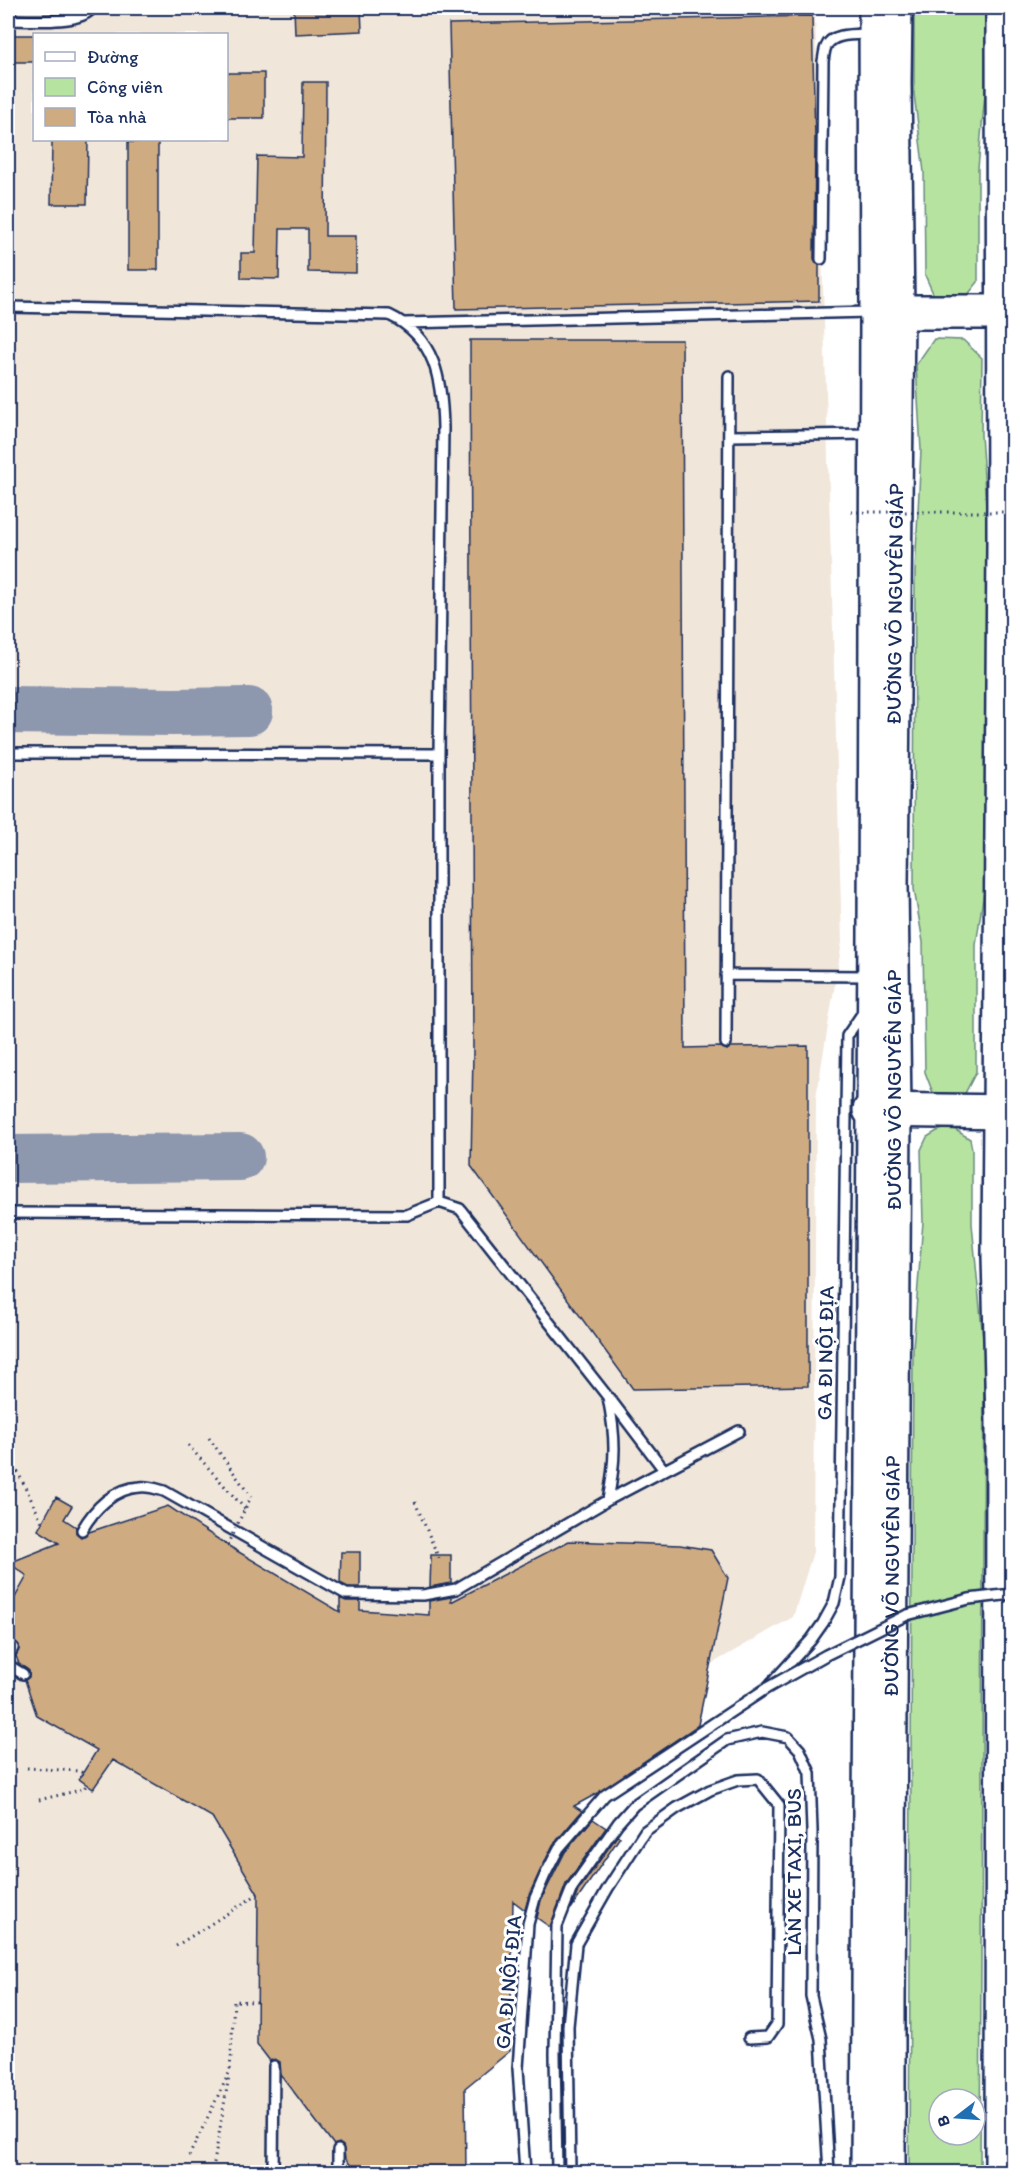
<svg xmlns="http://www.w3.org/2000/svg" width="1020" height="2180" font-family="Itim,sans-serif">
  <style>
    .built { fill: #f1e6da; fill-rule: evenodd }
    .green { fill: #b7e3a1; stroke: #698980; stroke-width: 1.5; fill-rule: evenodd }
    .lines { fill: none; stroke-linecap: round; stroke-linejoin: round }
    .taxiway { stroke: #8d97ae; stroke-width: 48 }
    .building { fill: #cfab82; stroke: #1b2f5e; stroke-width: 1.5 }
    .lane-casing { stroke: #1b2f5e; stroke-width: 14 }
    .secondary-casing { stroke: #1b2f5e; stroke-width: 32 }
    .highway-casing { stroke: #1b2f5e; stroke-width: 38 }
    .path { stroke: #1b2f5e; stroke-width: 3; stroke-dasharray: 1.5 4.5; stroke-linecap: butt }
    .lane { stroke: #fff; stroke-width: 9 }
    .secondary { stroke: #fff; stroke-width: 27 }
    .highway { stroke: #fff; stroke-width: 33 }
    .lane-bridge-casing { stroke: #1b2f5e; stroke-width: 14; stroke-linecap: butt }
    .path-bridge { stroke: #1b2f5e; stroke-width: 3; stroke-dasharray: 1.5 4.5; stroke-linecap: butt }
    .lane-bridge { stroke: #fff; stroke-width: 9 }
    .labels { text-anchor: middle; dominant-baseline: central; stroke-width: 6; stroke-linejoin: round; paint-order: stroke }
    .street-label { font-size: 21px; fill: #1b2f5e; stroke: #fff }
  </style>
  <rect width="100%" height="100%" fill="#fff"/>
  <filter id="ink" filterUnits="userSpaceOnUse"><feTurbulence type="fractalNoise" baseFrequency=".0167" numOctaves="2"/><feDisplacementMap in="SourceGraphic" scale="12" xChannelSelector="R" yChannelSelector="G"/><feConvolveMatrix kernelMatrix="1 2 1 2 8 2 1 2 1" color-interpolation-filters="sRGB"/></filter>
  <g filter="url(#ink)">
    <path class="built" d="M8 8H815L842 942 816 1098 813 1552 793 1617 445 1817 446 2172H8ZM34 34H226V140H34Z"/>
    <path class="green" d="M914 8H986L985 94 978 168V282L962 302 936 300 925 275 924 172 914 94Z
      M934 339 963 340 982 358 981 435 990 561 984 891 976 945V1072L962 1099H947L933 1093 925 1072 923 942 914 889 915 573 921 450 916 365Z
      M951 1127 970 1139 972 1149V1224L984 1350 980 2172H909L913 1348 923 1222 921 1150 927 1137 937 1131ZM939 2099H975V2135H939Z"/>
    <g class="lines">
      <path class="taxiway" d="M8 710 173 712 249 711
        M8 1159 240 1157"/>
    </g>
    <path class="building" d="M294 8H361L362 31 295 34Z
      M812 16 815 139 814 259 819 265V301L456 309 449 24Z
      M8 35H34V62H8Z
      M226 73H264V118H226Z
      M303 82H326L325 236H356V273L308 272V229H280L279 279 241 278V253H255L257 156 302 157Z
      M52 140H88L87 204H51Z
      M128 142 158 143V270H128Z
      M470 340H682L685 1048 721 1047 727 1050 731 1047 808 1046V1386L633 1389 471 1166 473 1052Z
      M56 1497 72 1506 64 1519 76 1527V1533L81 1537 89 1532 168 1506 227 1545 340 1612V1598L346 1601H360V1610L429 1615V1601L451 1597V1602L569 1541 680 1545 711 1550 728 1578 698 1725 598 1793 574 1806 582 1811 553 1845 529 1895 525 1910 513 1901 510 2051 465 2088 466 2172H356L345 2158 343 2146 339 2143 334 2145 281 2075 280 2062 275 2059 270 2061 257 2044 258 1894 212 1817 113 1760 93 1789 79 1779 97 1750 37 1716 25 1680 29 1677V1671L19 1664 16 1656 19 1645 16 1642H11L8 1632V1610L27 1576 9 1563 59 1543 38 1530Z
      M341 1552H360V1587H348L340 1583Z
      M431 1555H451V1583L430 1587Z
      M593 1819 606 1828 566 1884 550 1927 537 1918 541 1900 565 1852Z
      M617 1836 620 1837 571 1909 578 1891Z"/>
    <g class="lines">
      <defs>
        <path id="lane" d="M8 20C26 20 82 25 92 8
          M821 259 823 61C824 57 824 51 826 47 832 32 858 35 871 34
          M8 307 389 315C436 337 442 381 443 428L439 754V1202L460 1209 608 1397C616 1438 616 1459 608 1500
          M405 323 870 312
          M729 436 870 434
          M8 753 439 754
          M726 975 868 976
          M726 1043 729 376
          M8 1213 407 1215 439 1202
          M610 1399 664 1470
          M82 1530C94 1509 114 1488 140 1487 148 1486 157 1489 164 1491L346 1594 423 1595 456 1589 608 1500 739 1431
          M8 1657 13 1648
          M8 1665 23 1674
          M273 2172 274 2066
          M338 2172V2150
          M525 2172 518 2068 528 1924 535 1898 545 1875 559 1848 605 1795 767 1688 811 1640 823 1623 834 1603 840 1577 847 1036 864 1011
          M557 2172 555 2054 557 1926 572 1888 618 1823 634 1805 727 1740 762 1732 788 1737 800 1750 810 1773 812 1831 811 1996 821 2039 829 2172
          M570 2172 568 2026 576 1944 608 1888 645 1831 677 1808 710 1790 738 1780 758 1779 779 1805 777 2024 768 2037 749 2038"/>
        <path id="secondary" d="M865 2172 872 933 874 312 873 8"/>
        <g id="highway">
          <path d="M876 312H1012"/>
          <path d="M870 1110 1012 1112"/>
          <path id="s1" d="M888 2172V2004L894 1111 891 886 897 312 894 83 895 8"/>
          <path d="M1002 2172 1003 1421 999 1256 1004 542 1003 8"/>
        </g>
      </defs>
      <use href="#lane" class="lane-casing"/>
      <use href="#secondary" class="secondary-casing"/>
      <use href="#highway" class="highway-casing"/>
      <path class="path" d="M209 1438 251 1497
        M188 1445 245 1509
        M15 1466 42 1522
        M415 1502 440 1561
        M27 1768 79 1771 83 1773
        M39 1800 84 1789 86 1785
        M176 1946 258 1894
        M189 2156 230 2071 234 2001 257 2002
        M214 2163 229 2076"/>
      <use href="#lane" class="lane"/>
      <use href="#secondary" class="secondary"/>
      <use href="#highway" class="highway"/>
      <defs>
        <path id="lane-bridge" d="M767 1688 826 1655 907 1615 969 1599 1012 1594"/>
      </defs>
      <use href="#lane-bridge" class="lane-bridge-casing"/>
      <path class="path-bridge" d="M851 512H1012
        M227 1545 251 1497"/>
      <use href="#lane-bridge" class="lane-bridge"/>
    </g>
  </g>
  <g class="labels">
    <g class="street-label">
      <text stroke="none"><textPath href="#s1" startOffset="1568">ĐƯỜNG VÕ NGUYÊN GIÁP</textPath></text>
      <text transform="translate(893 1090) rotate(-90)">ĐƯỜNG VÕ NGUYÊN GIÁP</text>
      <text transform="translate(825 1353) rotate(-89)">GA ĐI NỘI ĐỊA</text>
      <text stroke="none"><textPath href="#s1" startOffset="596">ĐƯỜNG VÕ NGUYÊN GIÁP</textPath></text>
      <text transform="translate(793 1872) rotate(-90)">LÀN XE TAXI, BUS</text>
      <text transform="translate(508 1982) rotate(-85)">GA ĐI NỘI ĐỊA</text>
    </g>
  </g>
  <rect width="1020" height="2180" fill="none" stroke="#fff" stroke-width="30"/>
  <rect x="15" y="15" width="990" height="2150" fill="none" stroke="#1b2f5e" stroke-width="2" filter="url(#ink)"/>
  <rect x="33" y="33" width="195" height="108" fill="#ffffff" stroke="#a4acbf" stroke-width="1.5"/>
  <rect x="45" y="52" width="30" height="9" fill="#ffffff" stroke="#a4acbf" stroke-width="1.5"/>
  <text x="87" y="63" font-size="18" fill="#1b2f5e">Đường</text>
  <rect x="45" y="78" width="30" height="18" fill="#b7e3a1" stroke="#a4acbf" stroke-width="1.5"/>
  <text x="87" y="93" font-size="18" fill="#1b2f5e">Công viên</text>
  <rect x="45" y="108" width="30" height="18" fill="#cfab82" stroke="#a4acbf" stroke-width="1.5"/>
  <text x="87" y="123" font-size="18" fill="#1b2f5e">Tòa nhà</text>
  <g transform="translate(957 2117) rotate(253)"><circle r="28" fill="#ffffff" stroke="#a4acbf" stroke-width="1.5"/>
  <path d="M0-4.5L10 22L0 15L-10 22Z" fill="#1f6fb2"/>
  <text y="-9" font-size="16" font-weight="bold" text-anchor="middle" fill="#1b2f5e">B</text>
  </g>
</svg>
